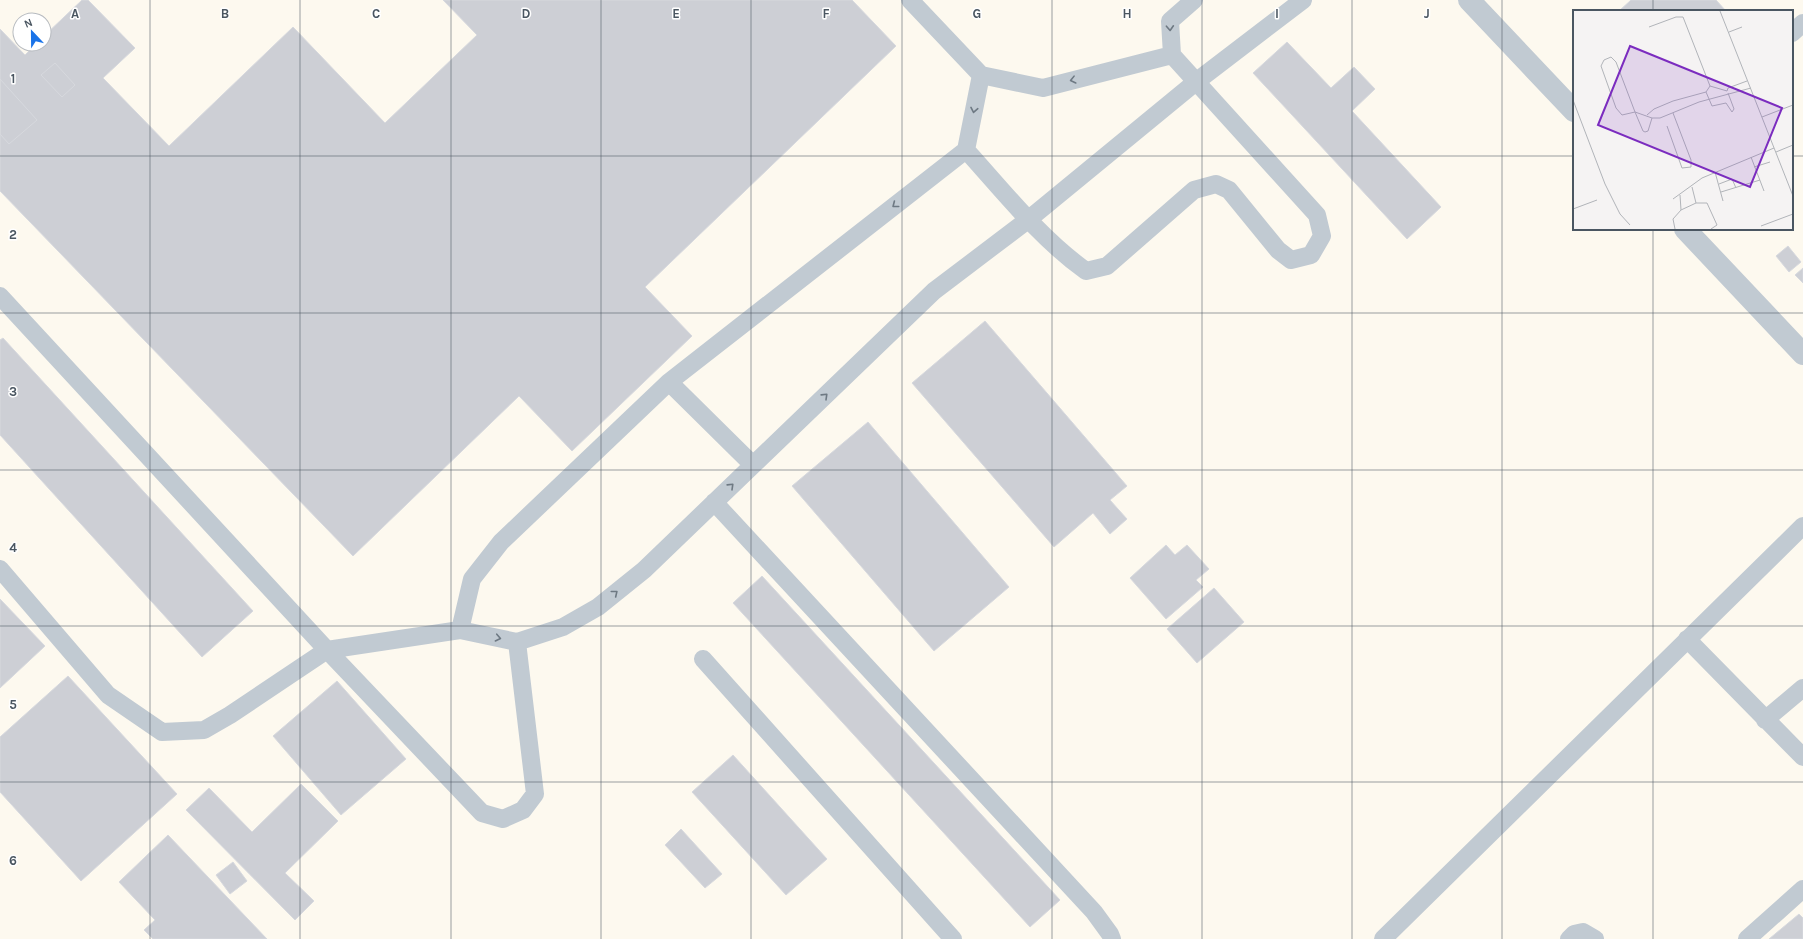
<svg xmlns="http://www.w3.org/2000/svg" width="1803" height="939" font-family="Karla,sans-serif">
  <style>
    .commercial { fill: #fdf9ef; fill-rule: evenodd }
    .building { fill: #cdcfd5; stroke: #d7d9de }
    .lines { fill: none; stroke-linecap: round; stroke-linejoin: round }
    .service { stroke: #c1cad2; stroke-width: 18 }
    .tertiary { stroke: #c1cad2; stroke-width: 22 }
    .oneway { stroke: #6e7983 }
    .grid { fill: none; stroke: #4a5661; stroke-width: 1; stroke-opacity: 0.55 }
    .inset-road { fill: none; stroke: #b1b4b9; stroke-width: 1 }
    .view { fill: #7b2cbf; fill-opacity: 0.15; stroke: #7b2cbf; stroke-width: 2 }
    .inset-edge { fill: none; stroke: #4a5661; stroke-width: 2 }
    .grid-label { font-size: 13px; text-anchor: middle; font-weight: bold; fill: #4a5661; stroke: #fff; stroke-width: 3; stroke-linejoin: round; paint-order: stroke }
  </style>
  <rect width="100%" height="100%" fill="#f5f3f3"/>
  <path class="commercial" d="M0 0H1803V939H0ZM1574 11H1792V229H1574ZM20 20H44V44H20Z"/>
  <path class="building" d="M82 0H88L135 48 103 78 169 146 293 27 385 123 477 35 443 0H852L896 46 645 287 692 336 572 451 519 396 353 556 0 191V29L25 55 36 44H44V36Z
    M1631 0H1716L1726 11H1619Z
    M1287 42 1331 88 1354 67 1375 89 1352 111 1441 207 1407 239 1253 73Z
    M55 63 75 85 62 97 41 75Z
    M0 79 37 120 9 144 0 134Z
    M1788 246 1801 262 1789 272 1776 256Z
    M1803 268V283L1795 275Z
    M985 321 1127 486 1110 500 1127 519 1110 534 1093 513 1054 547 912 383Z
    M3 338 253 611 202 657 0 435V340Z
    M868 422 1009 587 934 651 792 486Z
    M1166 545 1175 555 1187 545 1209 569 1196 580 1203 587 1166 619 1130 578Z
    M762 576 1060 900 1030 927 733 603Z
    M1214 588 1244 622 1197 663 1167 629Z
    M0 599 45 646 0 688Z
    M68 676 177 794 81 881 0 792V737Z
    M337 681 406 759 341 815 273 736Z
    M733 755 827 859 786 895 692 792Z
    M301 784 338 821 285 873 314 901 295 920 186 810 209 788 252 832Z
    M681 829 722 874 705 888 665 845Z
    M168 835 267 939H153L144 930 155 920 119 882Z
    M233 862 247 881 230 894 216 875Z
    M1799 914 1803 918V939H1769Z"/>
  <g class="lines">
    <path class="service" d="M910 0 981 75
      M1792 33 1803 23
      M966 150C1004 192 1040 238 1086 271L1107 266 1194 190 1216 184 1229 190 1278 250 1291 260 1311 255 1322 236 1317 215 1172 55
      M0 296 327 650 482 813 503 819 523 810 535 794 517 642
      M669 382 753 465
      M714 502 1094 912 1110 934 1112 939
      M0 569 108 695 162 732 204 730 230 715 327 650 460 630 517 642 563 627 598 607 644 570 934 291 1029 219 1197 81 1303 0
      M460 630 472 579 501 542 669 382 966 150 981 75 1043 88 1172 55 1170 21 1194 0
      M1687 639 1803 757
      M703 659 953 939
      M1765 720 1803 688
      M1383 939 1803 526
      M1569 939 1574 934 1583 932 1595 939
      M1747 939 1803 889"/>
    <path class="tertiary" d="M1469 0 1574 111
      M1685 229 1803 354"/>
  </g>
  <defs><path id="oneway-chevron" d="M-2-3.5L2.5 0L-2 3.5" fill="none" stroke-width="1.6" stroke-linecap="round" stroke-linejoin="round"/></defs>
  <g class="oneway">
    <use href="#oneway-chevron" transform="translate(1170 28) rotate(87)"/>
    <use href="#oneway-chevron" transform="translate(1073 80) rotate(166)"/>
    <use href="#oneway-chevron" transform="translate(974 110) rotate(101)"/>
    <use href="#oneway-chevron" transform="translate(895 205) rotate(142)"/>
    <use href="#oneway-chevron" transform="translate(825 396) rotate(-44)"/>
    <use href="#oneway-chevron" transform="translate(731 486) rotate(-44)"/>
    <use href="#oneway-chevron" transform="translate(615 593) rotate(-39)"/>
    <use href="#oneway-chevron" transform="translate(498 638) rotate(12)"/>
  </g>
  <path class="grid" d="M150 0V939M300 0V939M451 0V939M601 0V939M751 0V939M902 0V939M1052 0V939M1202 0V939M1352 0V939M1502 0V939M1653 0V11M0 156H1574M1792 156H1803M1653 229V939M0 313H1803M0 470H1803M0 626H1803M0 782H1803"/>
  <g transform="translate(1573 10)">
    <rect width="220" height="220" fill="#f5f3f3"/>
    <path class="inset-road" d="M147 1 220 186M76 17 103 7H110L137 76M156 22 169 17M133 82 139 96 153 93 159 102 161 99 155 83M0 90 32 174 47 204 57 215M74 105 81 99 100 91 133 82 137 76 154 81 155 78 174 71M189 107 220 95M79 108 75 121 72 122 70 121 62 102 43 52 38 47 31 50 28 56 43 98 49 105 62 102 79 108H87L126 92 178 78M94 116 109 158 118 157V150L100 103M203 142 220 135M178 147 191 181M181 157 197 152M142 162 150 191M146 174 159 169 163 178M119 177 123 193H134L144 215 138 219M148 182 187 170M100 189 129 168 201 138M0 199 24 190M108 200 123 193M188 216 220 204M102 219 100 209 108 200 107 185"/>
    <path class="view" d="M57 36 209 98 177 177 25 115Z"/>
    <rect width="220" height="220" class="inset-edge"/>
  </g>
  <g class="grid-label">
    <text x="75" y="18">A</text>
    <text x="225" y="18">B</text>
    <text x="376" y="18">C</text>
    <text x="526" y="18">D</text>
    <text x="676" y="18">E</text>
    <text x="826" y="18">F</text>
    <text x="977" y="18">G</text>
    <text x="1127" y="18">H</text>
    <text x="1277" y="18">I</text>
    <text x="1427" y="18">J</text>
    <text x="13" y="83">1</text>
    <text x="13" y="239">2</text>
    <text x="13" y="396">3</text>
    <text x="13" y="552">4</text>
    <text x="13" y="709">5</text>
    <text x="13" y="865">6</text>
  </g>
  <g transform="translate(32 32) rotate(338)"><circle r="19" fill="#ffffff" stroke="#b7bbc0"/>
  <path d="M0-3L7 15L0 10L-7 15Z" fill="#1a73e8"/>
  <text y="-6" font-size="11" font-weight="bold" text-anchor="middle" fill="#4a5661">N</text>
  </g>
</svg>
